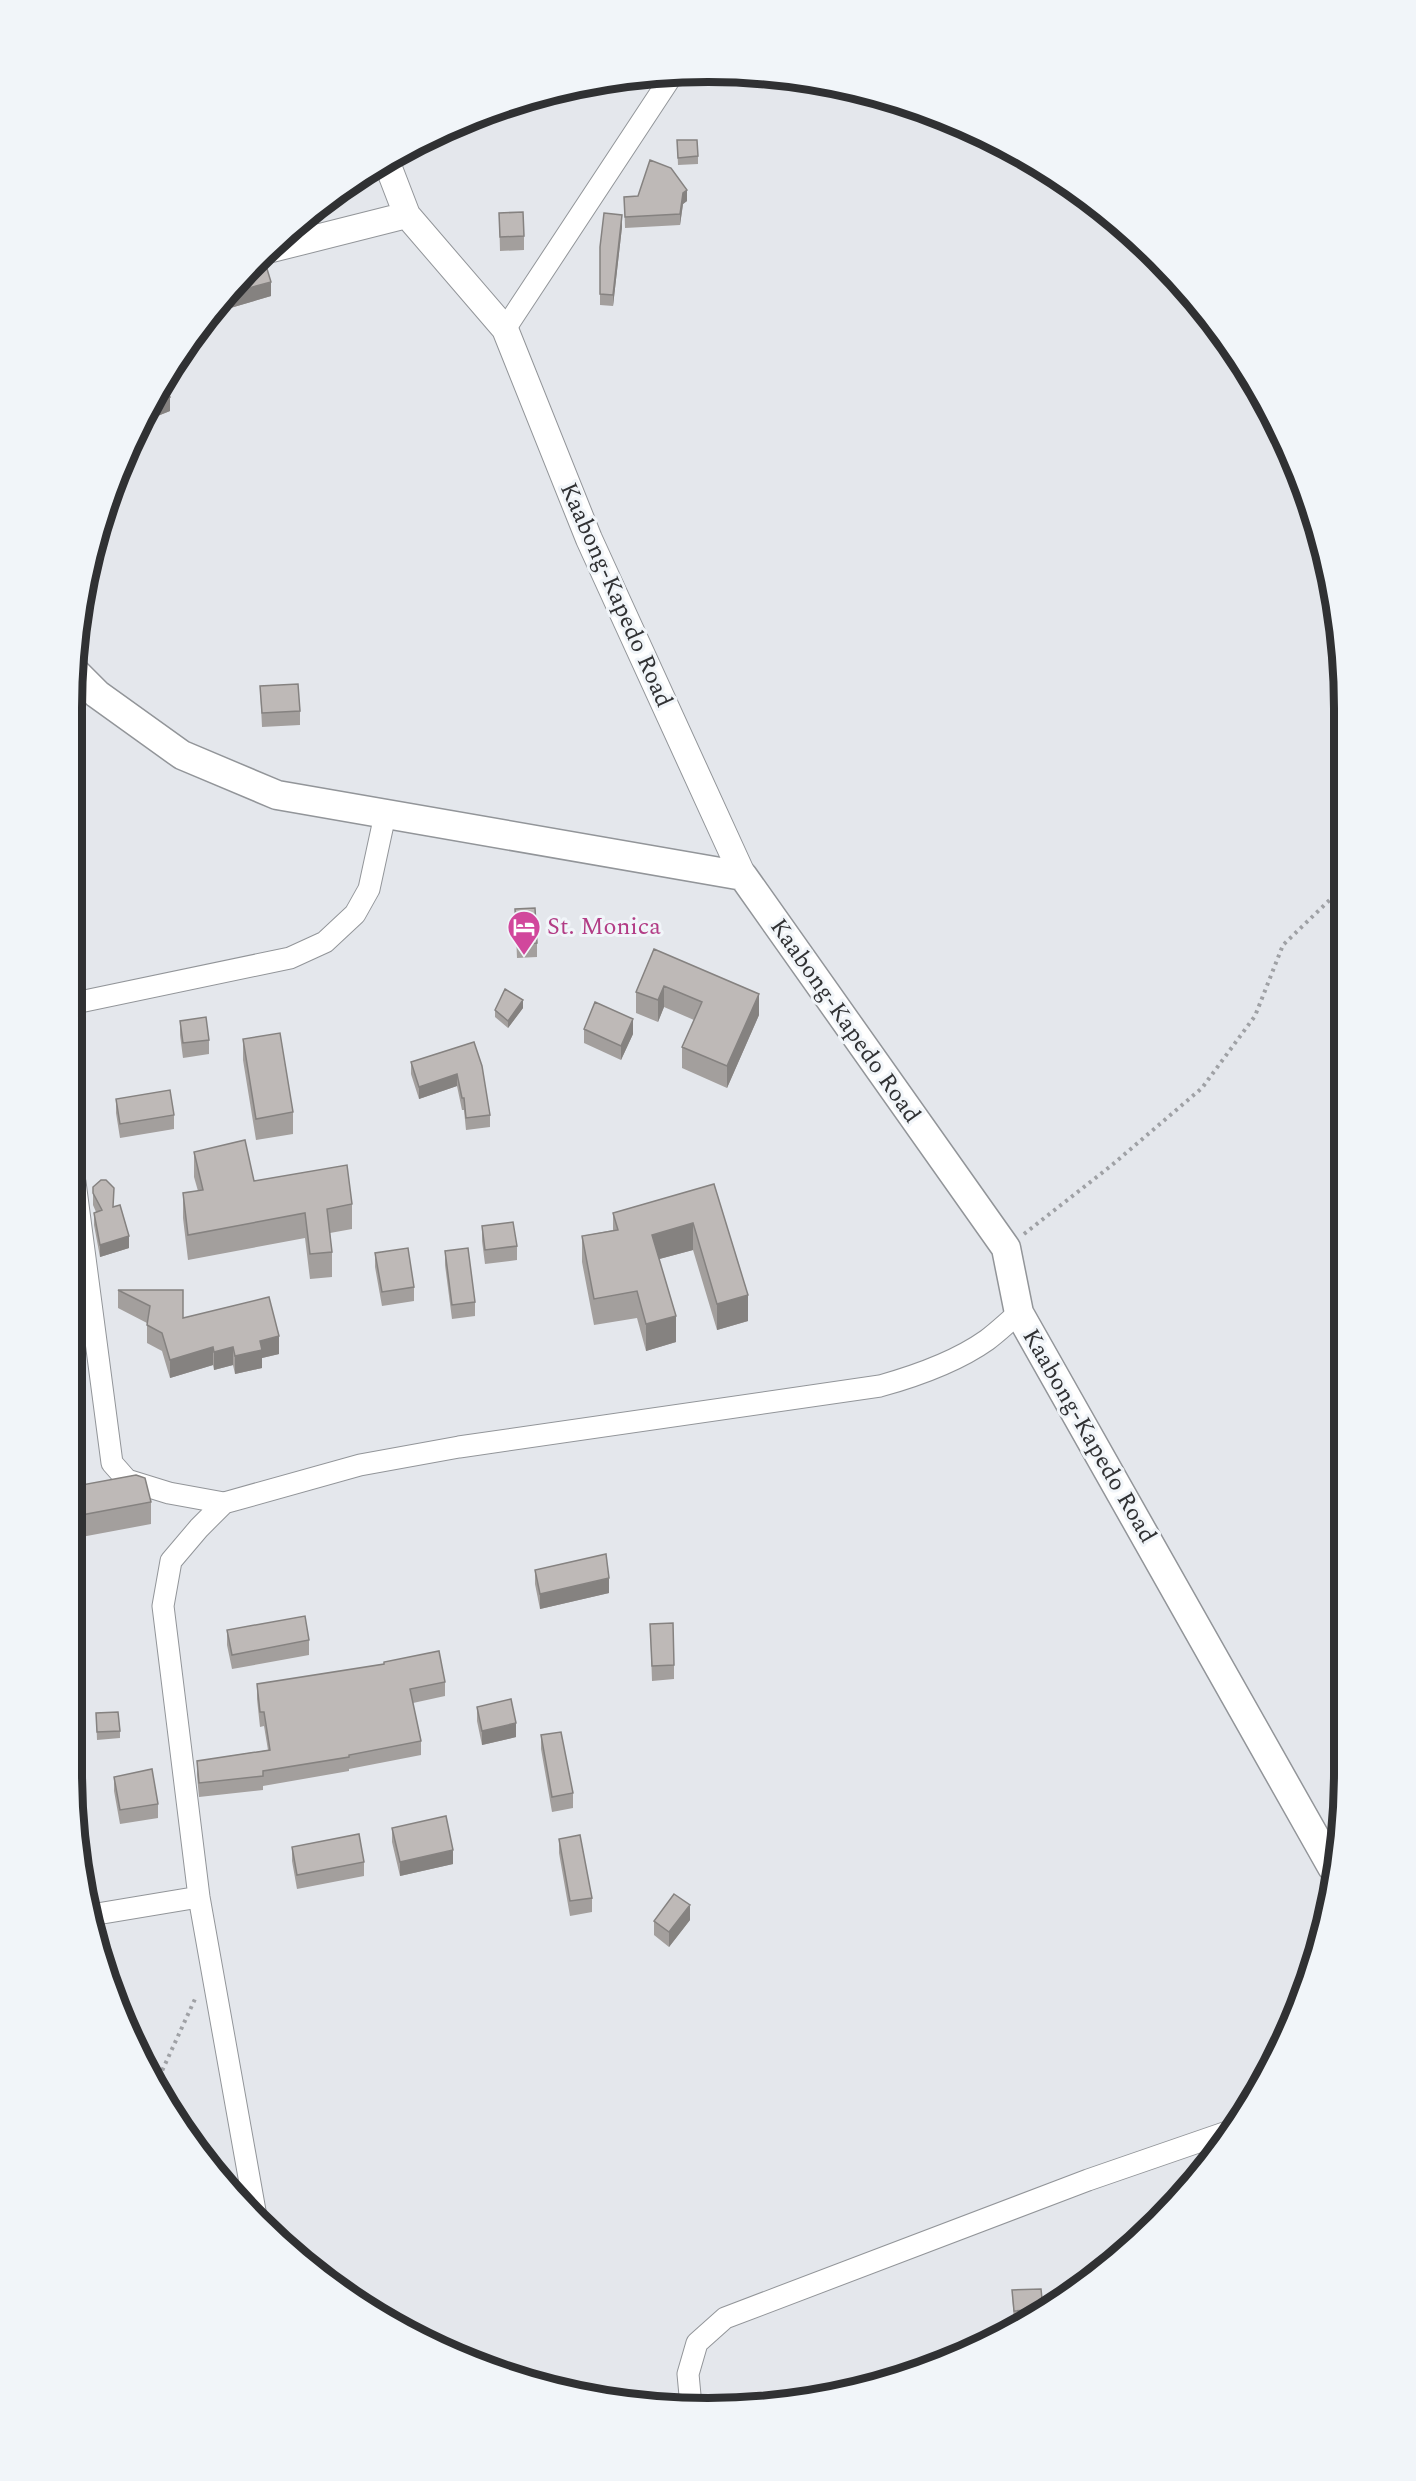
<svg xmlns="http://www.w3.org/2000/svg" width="1416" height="2481" font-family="Spectral,serif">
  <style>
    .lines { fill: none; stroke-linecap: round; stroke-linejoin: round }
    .minor-casing { stroke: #929599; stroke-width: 23 }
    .tertiary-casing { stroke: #929599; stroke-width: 28 }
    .secondary-casing { stroke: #929599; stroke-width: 31 }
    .path { stroke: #9fa1a5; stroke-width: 4; stroke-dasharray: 3 4.5; stroke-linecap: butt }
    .minor { stroke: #fff; stroke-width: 21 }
    .tertiary { stroke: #fff; stroke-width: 26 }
    .secondary { stroke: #fff; stroke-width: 28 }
    .wall { fill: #a39f9d }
    .shaded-wall { fill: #858280 }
    .building { fill: #beb9b7; stroke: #858280; stroke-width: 1.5 }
    .labels { text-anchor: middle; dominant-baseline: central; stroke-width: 6; stroke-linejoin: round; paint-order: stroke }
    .street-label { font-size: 24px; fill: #303133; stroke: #f1f5f9 }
    .hotel-label { font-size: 24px; fill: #b23c85; stroke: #f1f5f9; text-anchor: start }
    .rim { fill: none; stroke: #303133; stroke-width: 8 }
  </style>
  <rect width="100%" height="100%" fill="#e4e7ec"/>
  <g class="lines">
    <defs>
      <path id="minor" d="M505 329 673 74
        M75 1003 290 958 325 942 355 914 369 889 385 815
        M75 1182 112 1463 127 1480 169 1493 224 1503 360 1465 459 1447 880 1386C916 1376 956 1362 987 1340 998 1332 1008 1322 1019 1313
        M224 1503 199 1528 171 1561 163 1606 199 1897 257 2222
        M91 1915 199 1897
        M691 2406 688 2374 697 2343 725 2318 1088 2180 1230 2131"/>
      <path id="tertiary" d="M387 163 407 215 505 329 589 539 743 876
        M272 249 407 215"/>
      <path id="secondary" d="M73 670 97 694 182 755 277 795 743 876 1006 1248 1019 1313 1332 1867"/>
    </defs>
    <use href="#minor" class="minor-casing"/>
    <use href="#tertiary" class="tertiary-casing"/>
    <use href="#secondary" class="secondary-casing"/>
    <path class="path" d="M1024 1234 1112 1165 1202 1088 1255 1016 1283 945 1340 890
      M156 2084 195 1999"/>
    <use href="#minor" class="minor"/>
    <use href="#tertiary" class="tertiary"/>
    <use href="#secondary" class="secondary"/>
  </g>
  <path class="wall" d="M677 140 698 156V164L678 165Z
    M624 197 687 201 683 204 680 225 625 228Z
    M499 213 524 236V250L500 251Z
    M622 227 613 306 600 305V247Z
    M230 288 271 296 227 309 225 296Z
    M157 390 170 411 155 417 150 406Z
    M260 686 300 711V725L262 727Z
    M515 909 537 943V957L517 958Z
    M654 949 759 1015 727 1088 682 1068V1047L694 1020 664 1007 658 1022 636 1013V992Z
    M523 1008 508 1028 495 1017V1010Z
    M180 1021 209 1040V1054L183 1058 180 1035Z
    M584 1029 633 1034 621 1060 584 1043Z
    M243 1039 293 1112V1134L256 1140 243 1060Z
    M474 1042 490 1115V1127L466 1130 464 1110H462L457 1086 419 1099 411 1074V1062Z
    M116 1099 174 1115V1129L120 1138 116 1113Z
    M194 1152 254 1181 352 1204V1229L330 1233 332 1252V1277L310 1279 305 1238 188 1260 183 1218V1193L198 1191 194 1177Z
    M714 1184 748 1321 717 1330 693 1250 659 1259 676 1342 646 1351 637 1318 594 1325 582 1262V1236L613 1230V1213Z
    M93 1187 113 1207 129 1248 100 1257 94 1225V1213L96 1212 93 1205Z
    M482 1226 517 1246V1260L485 1264 482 1241Z
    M445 1251 475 1302V1316L452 1319 445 1265Z
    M375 1253 414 1287V1301L382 1306 375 1267Z
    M118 1290 183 1318 279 1354 262 1358V1368L235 1374 233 1365 214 1370 213 1365 170 1378 162 1351 147 1343V1323L118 1308Z
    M76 1486 151 1502V1524L76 1538Z
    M535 1570 609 1593 540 1609 535 1584Z
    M650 1624 674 1665V1679L652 1681Z
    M227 1630 309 1640V1655L232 1669 227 1645Z
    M445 1682V1696L413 1703 421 1741V1755L349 1769V1771L263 1786V1790L199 1797 197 1775V1761L268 1750 264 1726 260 1727 257 1699V1684Z
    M477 1707 516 1737 482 1745 477 1721Z
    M96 1713 120 1731V1738L97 1740Z
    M541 1735 573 1793V1808L552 1812 541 1749Z
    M114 1777 158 1804V1818L120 1824 114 1791Z
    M392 1828 453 1864 400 1876 392 1842Z
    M559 1839 592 1898V1912L570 1916 559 1853Z
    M292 1847 364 1862V1876L297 1889 292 1861Z
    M690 1920 669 1947 654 1935V1921Z
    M1041 2289 1043 2312 1026 2324 1014 2325 1012 2290Z"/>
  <path class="shaded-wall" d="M687 190V201L683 204 680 225V214L683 193Z
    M622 215V227L613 306V295Z
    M271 282V296L227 309V294Z
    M170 397V411L155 417V403Z
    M664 986V1007L658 1022V1000Z
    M759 994V1015L727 1088V1066Z
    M523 1000V1008L508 1028V1021Z
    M633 1019V1034L621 1060V1046Z
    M457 1074V1086L419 1099V1087Z
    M693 1223V1250L652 1261V1235Z
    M129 1236V1248L100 1257V1245Z
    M748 1295V1321L717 1330V1304Z
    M676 1316V1342L646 1351V1324Z
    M279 1336V1354L262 1358V1368L235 1374V1356L260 1341Z
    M213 1347V1365L170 1378V1360Z
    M233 1347V1365L214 1370V1352Z
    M609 1578V1593L540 1609V1594Z
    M516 1723V1737L482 1745V1731Z
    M453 1850V1864L400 1876V1862Z
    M690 1905V1920L669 1947V1932Z"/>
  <path class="building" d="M677 140H697L698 156 678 158Z
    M650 160 671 168 687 190 683 193 680 214 625 217 624 197 638 196Z
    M523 212 524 236 500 237 499 213Z
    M604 213 622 215 613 295 600 294V247Z
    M261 259H264L271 282 227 294 230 288Z
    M163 382 170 397 155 403 153 399 157 390Z
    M298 684 300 711 262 713 260 686Z
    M535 908 537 943 517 944 515 909Z
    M654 949 759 994 727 1066 682 1047 702 1002 664 986 658 1000 636 992Z
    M505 989 523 1000 508 1021 495 1010Z
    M595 1002 633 1019 621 1046 584 1029Z
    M206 1017 209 1040 183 1043 180 1021Z
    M280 1033 293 1112 256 1119 243 1039Z
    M474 1042 482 1066 490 1115 466 1118 464 1098H462L457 1074 419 1087 411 1062Z
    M170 1090 174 1115 120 1124 116 1099Z
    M245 1140 254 1181 347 1165 352 1204 327 1209 332 1252 310 1254 305 1213 188 1235 183 1193 203 1190 194 1152Z
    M101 1180H106L114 1188 113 1207 120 1205 129 1236 100 1245 94 1213 102 1210 93 1193V1187Z
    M714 1184 748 1295 717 1304 693 1223 652 1235 676 1316 646 1324 637 1291 594 1299 582 1236 618 1230 613 1213Z
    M513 1222 517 1246 485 1250 482 1226Z
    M408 1248 414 1287 382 1292 375 1253Z
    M468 1248 475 1302 452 1305 445 1251Z
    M118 1290H183V1318L269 1297 279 1336 260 1341 262 1350 235 1356 233 1347 214 1352 213 1347 170 1360 162 1333 147 1325 150 1306Z
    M136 1475 145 1478 151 1502 76 1516V1486Z
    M606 1554 609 1578 540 1594 535 1570Z
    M305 1616 309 1640 232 1655 227 1630Z
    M673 1623 674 1665 652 1666 650 1624Z
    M439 1651 445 1682 410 1689 421 1741 349 1755V1757L263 1771V1776L199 1783 197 1761 270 1750 264 1712H260L257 1684 384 1664V1662Z
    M511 1699 516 1723 482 1731 477 1707Z
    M118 1712 120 1731 97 1732 96 1713Z
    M561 1732 573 1793 552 1797 541 1735Z
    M152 1769 158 1804 120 1810 114 1777Z
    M446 1816 453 1850 400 1862 392 1828Z
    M359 1834 364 1862 297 1875 292 1847Z
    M580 1835 592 1898 570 1901 559 1839Z
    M674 1894 690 1905 669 1932 654 1921Z
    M1041 2289 1043 2309 1014 2311 1012 2290Z"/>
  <defs>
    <symbol id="hotel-pin" viewBox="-11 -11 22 30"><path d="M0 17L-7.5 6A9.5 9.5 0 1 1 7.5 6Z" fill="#d1479c" stroke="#f1f5f9"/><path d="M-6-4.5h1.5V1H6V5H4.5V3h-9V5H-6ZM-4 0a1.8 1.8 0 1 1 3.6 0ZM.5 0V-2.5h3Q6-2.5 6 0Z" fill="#fff"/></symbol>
  </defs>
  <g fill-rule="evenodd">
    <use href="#hotel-pin" x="505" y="908" width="38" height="52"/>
  </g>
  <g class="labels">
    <g class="street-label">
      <text transform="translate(616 595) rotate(66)">Kaabong-Kapedo Road</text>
      <text transform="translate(845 1021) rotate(55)">Kaabong-Kapedo Road</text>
      <text transform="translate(1089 1436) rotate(60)">Kaabong-Kapedo Road</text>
    </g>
    <g class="hotel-label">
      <text x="547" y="927">St. Monica</text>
    </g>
  </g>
  <path d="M0 0H1416V2481H0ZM708 82H708A626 626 0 0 1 1334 708V1772A626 626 0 0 1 708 2398H708A626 626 0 0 1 82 1772V708A626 626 0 0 1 708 82Z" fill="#f1f5f9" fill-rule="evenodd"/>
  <path class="rim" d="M708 82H708A626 626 0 0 1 1334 708V1772A626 626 0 0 1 708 2398H708A626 626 0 0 1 82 1772V708A626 626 0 0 1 708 82Z"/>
</svg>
